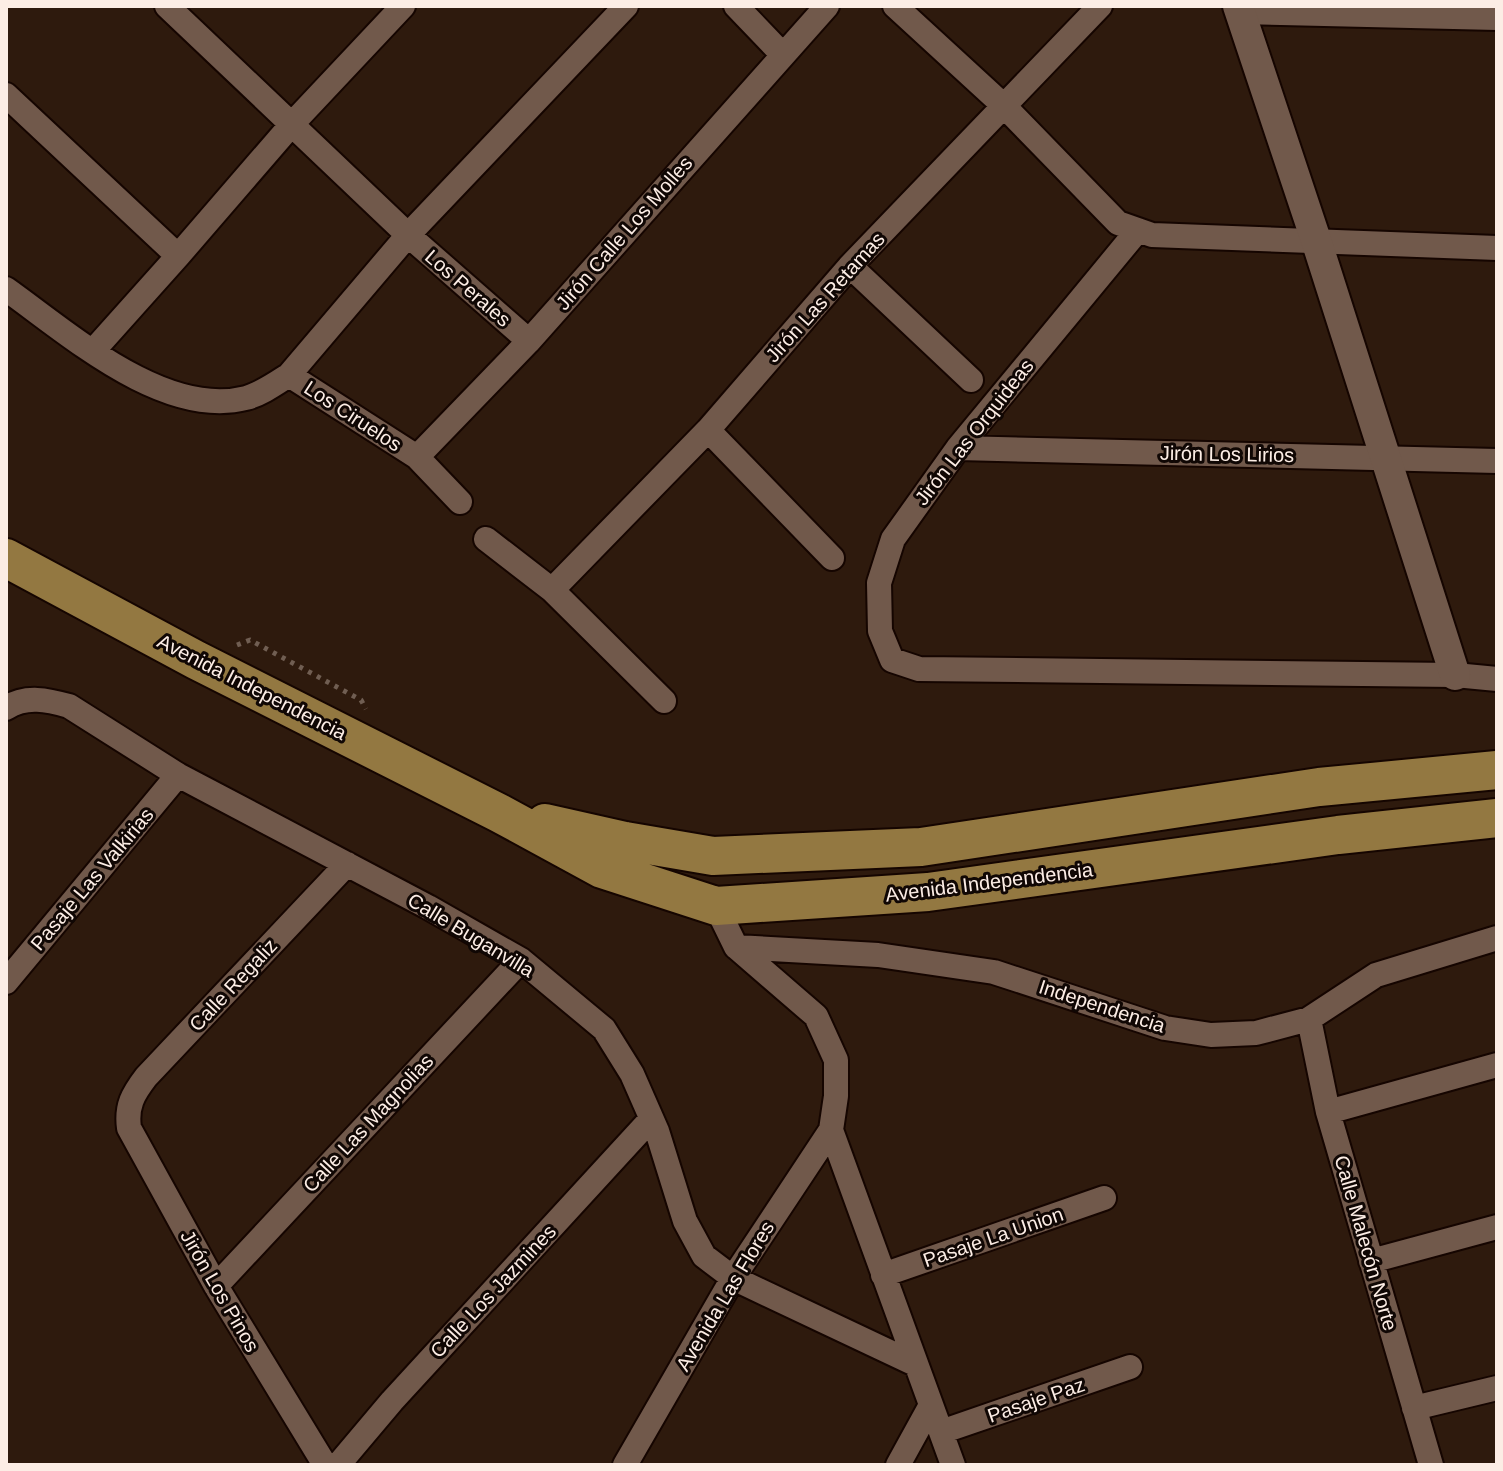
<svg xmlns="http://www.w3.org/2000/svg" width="1503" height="1471" font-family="Helvetica,sans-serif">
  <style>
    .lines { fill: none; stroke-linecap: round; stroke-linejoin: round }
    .minor-casing { stroke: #150500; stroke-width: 28 }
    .tertiary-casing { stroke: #150500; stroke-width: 34 }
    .primary-casing { stroke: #150500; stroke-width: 42 }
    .path { stroke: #705e52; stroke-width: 5; stroke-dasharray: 4 6; stroke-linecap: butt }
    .minor { stroke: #71594b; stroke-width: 24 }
    .tertiary { stroke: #71594b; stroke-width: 30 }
    .primary { stroke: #937841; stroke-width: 38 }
    .labels { text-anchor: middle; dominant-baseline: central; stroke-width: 6; stroke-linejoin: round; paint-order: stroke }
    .street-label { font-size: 20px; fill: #fcede5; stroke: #100704 }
  </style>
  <rect width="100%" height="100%" fill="#2e1a0d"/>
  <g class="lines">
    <defs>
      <path id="minor" d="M167 6 408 235 529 341
        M736 6 782 54
        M895 6 1004 106 1118 223 1152 235 1497 248
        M1240 12 1497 18
        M6 95 178 256
        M1138 230 958 448 893 539 879 583 880 631 892 660 919 669 1455 675 1497 679
        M850 266 971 380
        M6 289C68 333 164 419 246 398 261 394 275 384 289 375L408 235 626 6
        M93 351 178 256 292 124 403 6
        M289 375 417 457 460 502
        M708 430 832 558
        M958 448 1497 461
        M417 457 529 341 827 6
        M486 539 552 590 664 701
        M552 590 708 430 850 266 1100 6
        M6 708C26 695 48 700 69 706L178 775 428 907 521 960 604 1029 632 1074 657 1131 685 1221 704 1256 733 1278 915 1364
        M716 906 736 947 816 1016 836 1060V1096L831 1130 953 1465
        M736 947 878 955 994 972 1165 1028 1211 1035 1256 1033 1309 1019 1376 975 1497 938
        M6 982 178 775
        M1309 1019 1328 1112 1431 1465
        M1328 1112 1497 1065
        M1371 1261 1497 1227
        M883 1275 1104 1198
        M216 1286 521 960
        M1414 1408 1497 1388
        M941 1432 1130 1367
        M325 1465 216 1286 129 1128C126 1106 133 1094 146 1077L347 864
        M338 1465 392 1401 651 1119
        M625 1465 733 1278 831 1130
        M898 1465 931 1405"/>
      <path id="tertiary" d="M1238 6 1317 243 1455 675"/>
      <path id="primary" d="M6 558 196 660 499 813 602 869 716 906 928 892 1338 835 1497 818
        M545 823 625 841 713 856 921 847 1319 787 1497 770"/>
    </defs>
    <use href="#minor" class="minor-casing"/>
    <use href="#tertiary" class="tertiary-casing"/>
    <use href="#primary" class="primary-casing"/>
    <path class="path" d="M237 645 250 640 361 700 366 709"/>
    <use href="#minor" class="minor"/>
    <use href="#tertiary" class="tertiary"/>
    <use href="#primary" class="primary"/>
  </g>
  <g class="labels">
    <g class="street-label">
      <text transform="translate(624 233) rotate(-49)">Jirón Calle Los Molles</text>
      <text transform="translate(468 288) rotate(41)">Los Perales</text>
      <text transform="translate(825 297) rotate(-48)">Jirón Las Retamas</text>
      <text transform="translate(353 416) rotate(33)">Los Ciruelos</text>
      <text transform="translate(974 432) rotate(-52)">Jirón Las Orquideas</text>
      <text transform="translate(1227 454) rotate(1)">Jirón Los Lirios</text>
      <text transform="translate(252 687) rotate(27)">Avenida Independencia</text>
      <text transform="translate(92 879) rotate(-50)">Pasaje Las Valkirias</text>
      <text transform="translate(989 882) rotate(-7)">Avenida Independencia</text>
      <text transform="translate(471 935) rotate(31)">Calle Buganvilla</text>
      <text transform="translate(233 985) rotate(-47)">Calle Regaliz</text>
      <text transform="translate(1102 1006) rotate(18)">Independencia</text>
      <text transform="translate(368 1123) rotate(-47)">Calle Las Magnolias</text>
      <text transform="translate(993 1237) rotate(-19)">Pasaje La Union</text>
      <text transform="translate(1366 1243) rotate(74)">Calle Malecón Norte</text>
      <text transform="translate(220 1291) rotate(60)">Jirón Los Pinos</text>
      <text transform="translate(493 1291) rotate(-47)">Calle Los Jazmines</text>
      <text transform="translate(725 1296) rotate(-59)">Avenida Las Flores</text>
      <text transform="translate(1036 1400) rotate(-19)">Pasaje Paz</text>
    </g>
  </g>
  <rect width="1503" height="1471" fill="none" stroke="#fcede5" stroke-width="16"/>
</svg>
